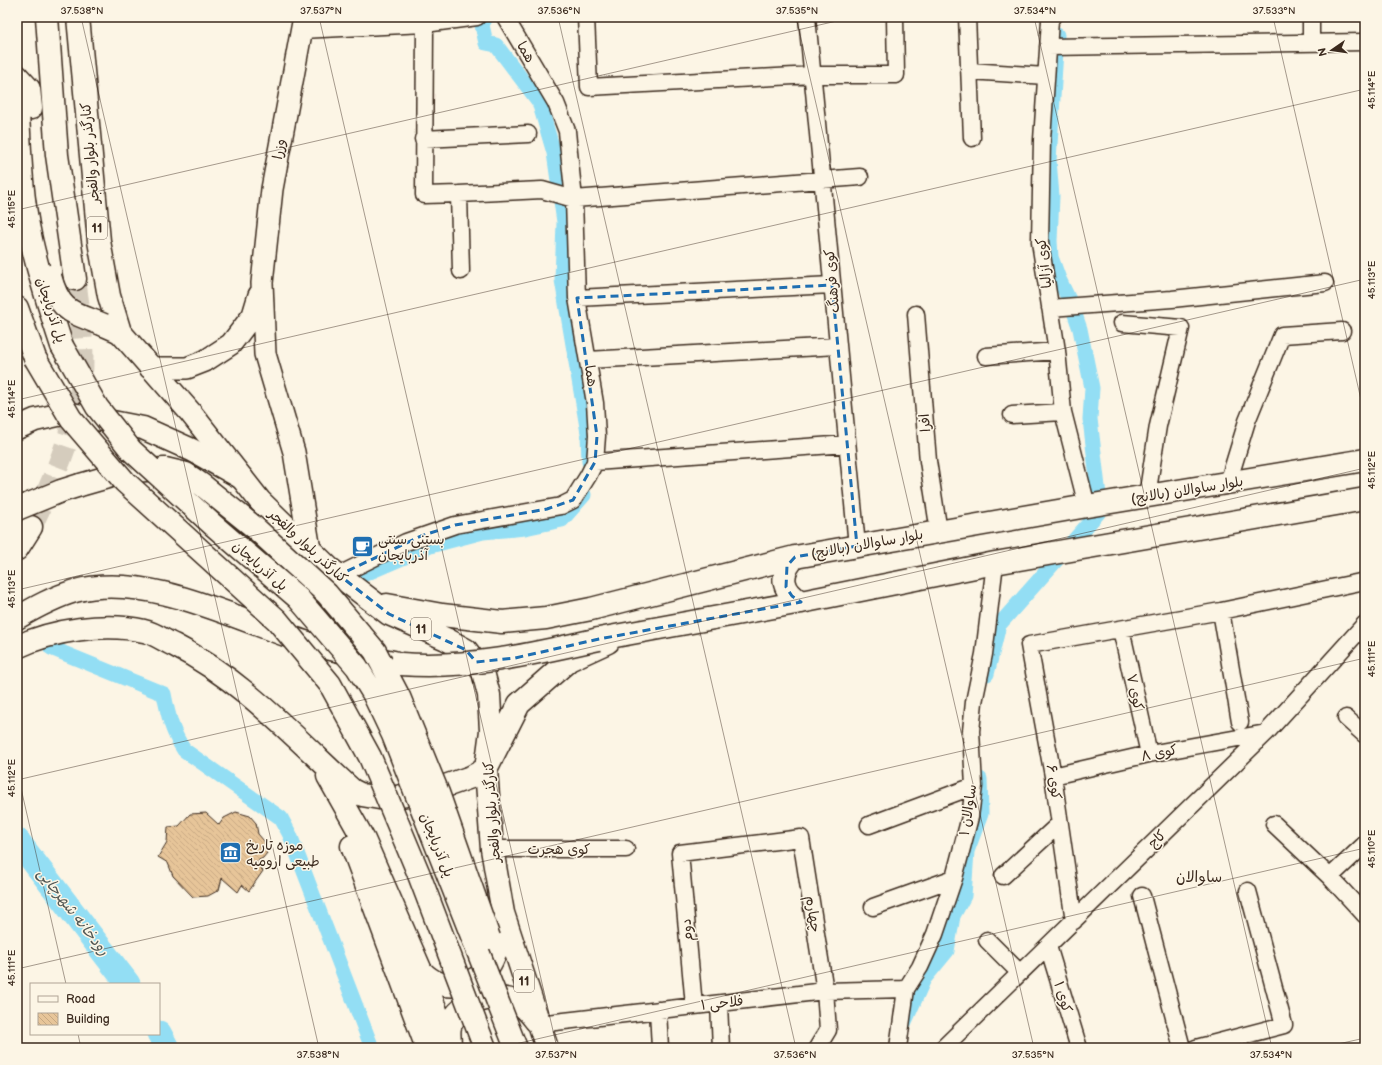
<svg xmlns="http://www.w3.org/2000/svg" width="1382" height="1065" font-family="'Balsamiq Sans','Playpen Sans Arabic',sans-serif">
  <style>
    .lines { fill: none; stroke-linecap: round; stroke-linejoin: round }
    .canal { stroke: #93def4; stroke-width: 15 }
    .river { stroke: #93def4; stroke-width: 25 }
    .building { fill: url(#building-back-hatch); stroke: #3b2a1e }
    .trunk-tunnel { stroke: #d5ccbd; stroke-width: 22; stroke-dasharray: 22 11; stroke-linecap: butt }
    .minor-casing { stroke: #3b2a1e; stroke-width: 19 }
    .tertiary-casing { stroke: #3b2a1e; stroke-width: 24 }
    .primary-casing { stroke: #3b2a1e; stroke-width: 25 }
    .trunk-casing { stroke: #3b2a1e; stroke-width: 25 }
    .minor { stroke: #fcf5e5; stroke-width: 16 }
    .tertiary { stroke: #fcf5e5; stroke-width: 21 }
    .primary { stroke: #fcf5e5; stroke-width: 22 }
    .trunk { stroke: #fcf5e5; stroke-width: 22 }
    .primary-bridge-casing { stroke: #3b2a1e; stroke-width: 25; stroke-linecap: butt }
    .trunk-bridge-casing { stroke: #3b2a1e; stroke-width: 25; stroke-linecap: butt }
    .primary-bridge { stroke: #fcf5e5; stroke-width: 22 }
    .trunk-bridge { stroke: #fcf5e5; stroke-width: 22 }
    .marked { fill: none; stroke: #1f6fb2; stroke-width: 3; stroke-dasharray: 8 5; stroke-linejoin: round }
    .ticks { fill: none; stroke: #3b2a1e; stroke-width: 1; stroke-opacity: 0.45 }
    .labels { text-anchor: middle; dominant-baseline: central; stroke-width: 3; stroke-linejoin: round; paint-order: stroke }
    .shield { fill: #fcf5e5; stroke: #75675a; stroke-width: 1 }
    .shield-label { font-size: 13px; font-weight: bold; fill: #3b2a1e }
    .street-label { font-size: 14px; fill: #3b2a1e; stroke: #fcf5e5 }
    .poi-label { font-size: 14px; fill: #3b2a1e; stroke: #fcf5e5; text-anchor: start }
    .neighbourhood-label { font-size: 15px; fill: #3b2a1e; stroke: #fcf5e5 }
    .water-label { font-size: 15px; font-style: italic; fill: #515754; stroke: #fcf5e5 }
    .neatline { fill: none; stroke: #3b2a1e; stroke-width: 1.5 }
    .ticks-label { font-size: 10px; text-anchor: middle; fill: #3b2a1e }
  </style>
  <defs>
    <pattern id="building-back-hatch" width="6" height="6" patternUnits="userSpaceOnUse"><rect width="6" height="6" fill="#e7c599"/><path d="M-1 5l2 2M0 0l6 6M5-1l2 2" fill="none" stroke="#c7a983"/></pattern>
  </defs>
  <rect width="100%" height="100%" fill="#fcf5e5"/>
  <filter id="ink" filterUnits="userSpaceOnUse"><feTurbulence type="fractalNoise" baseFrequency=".025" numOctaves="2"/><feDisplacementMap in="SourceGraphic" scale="8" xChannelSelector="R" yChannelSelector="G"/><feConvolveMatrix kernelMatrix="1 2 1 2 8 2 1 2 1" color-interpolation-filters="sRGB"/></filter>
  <g filter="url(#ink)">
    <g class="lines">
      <path class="canal" d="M486 17 482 25 486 43 496 45 539 102 554 153 564 222 562 280 588 433 589 462
        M343 577 365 574 430 546 483 532 525 528 562 520 584 495
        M51 648 164 694C168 715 172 732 184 750L281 818 290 835 372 1048
        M987 674 999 625 1099 512 1100 504 1090 419 1092 388 1080 329 1072 306 1059 279 1051 257 1050 241 1052 196 1049 160 1057 35
        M903 1026 924 979 947 951 953 916 964 896 967 851 981 814 980 779"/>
      <path class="river" d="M17 840 128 984
        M159 1033 167 1048"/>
    </g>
    <path class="building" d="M236 812 250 816 256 823 258 834 264 841 267 853 263 858 255 862 263 871 249 891 242 885 238 892 222 878 219 890 208 896 193 897 173 876 168 863 158 857 167 842 168 827 179 826 190 814 206 813 219 825 224 818Z"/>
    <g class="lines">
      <path class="trunk-tunnel" d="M31 527C48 491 65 454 75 414 77 406 81 397 81 388 85 351 80 315 75 279"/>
      <defs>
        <path id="minor" d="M427 17 425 24 477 17
          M586 17 589 87 813 75H896L895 17
          M807 17 857 546
          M967 17 972 138
          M1052 17 1050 20 1042 140 1040 242 1057 351 1063 412 1087 506
          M301 30 425 24 424 195 459 194 461 271
          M1311 43V17
          M1048 47 1365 42
          M969 71 1046 76
          M423 139 528 134
          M459 194 542 190 574 199 860 177
          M577 298 832 285
          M1050 308 1172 299 1325 283
          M916 314 928 461 939 532
          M1122 323 1181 328 1158 426 1147 496
          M986 356 1057 351
          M588 360 838 346
          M1012 415 1063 412
          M595 462 847 444
          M1228 483 1247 421 1282 335 1342 331
          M339 575 406 542 455 525 561 506 573 500 588 476 595 462 597 436 595 403 577 298 574 199 569 152 567 131 556 103 505 17
          M1221 611 1240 722
          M1121 629 1149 754
          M1346 718 1365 735
          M1053 776 1149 754 1266 733
          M1274 824 1330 877
          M869 825 974 786
          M1365 844 1330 877 1365 915
          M492 849H626
          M1003 876 1059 824
          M1142 896 1182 1048
          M873 907 954 878
          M1074 921 1053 776 1029 645 1221 611 1365 581
          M987 940 1020 973
          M1048 946 1079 1048
          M719 1004 721 1048
          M694 1006 680 853 801 838 825 991 828 1030 817 1048
          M658 1010 660 1048
          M538 1024 825 991 906 989
          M898 1048 906 989 920 967 935 934 954 878 970 817 974 786 971 731 974 702 984 654 995 563
          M943 1048 1266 733 1365 624
          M1196 1048 1284 1025 1248 891"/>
        <path id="tertiary" d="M304 17 272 189 262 283 265 354 294 452 310 550
          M150 368H187L205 361 231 344 253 315 259 295"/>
        <path id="primary" d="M78 17 99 241 109 296 120 332 190 412 260 501 329 568 389 614 446 639 466 650 483 672 489 695 491 731 486 769 492 849 503 913 547 1048
          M795 557C779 574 781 590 801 602
          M387 605 442 615 502 622 546 618 591 609 795 557 1087 506 1365 460
          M17 618C36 607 54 597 75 591 147 571 240 621 308 643 336 651 366 657 394 662
          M599 639 801 602 995 563 1365 499
          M17 647C52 630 106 622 144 631 154 633 165 641 174 645 243 680 295 738 352 790L362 795 385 799 434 790 471 777 486 769 519 704 569 660 608 642
          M328 776 364 840 421 971 450 1048
          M352 846 427 1048
          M421 971C426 976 432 981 439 983 456 990 482 980 490 964 498 950 500 932 503 916
          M450 1045C450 1038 448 1030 451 1024 460 1000 495 993 516 1002 525 1006 530 1013 536 1021"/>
        <path id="trunk" d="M47 17 57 155 75 279
          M17 76 29 89 31 108
          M17 96C20 142 20 190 30 235 38 273 50 310 62 346
          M17 308 35 358
          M104 325 120 332
          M17 428 35 420 67 413 143 428 192 450 242 478
          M80 485 129 471 165 469
          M17 549 31 527"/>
      </defs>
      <use href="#minor" class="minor-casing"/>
      <use href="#tertiary" class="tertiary-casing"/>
      <use href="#primary" class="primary-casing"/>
      <use href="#trunk" class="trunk-casing"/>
      <use href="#minor" class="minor"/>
      <use href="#tertiary" class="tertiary"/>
      <use href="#primary" class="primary"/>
      <use href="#trunk" class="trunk"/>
      <defs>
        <path id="primary-bridge" d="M401 664C470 669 533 654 599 639"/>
        <path id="trunk-bridge" d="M50 276C60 313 72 312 104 325
          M62 346 97 407 131 450 212 524 298 598 357 667 373 693 393 735 516 1048
          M35 358 71 419 125 482 277 620 330 684 370 757 418 872 485 1048
          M165 469 186 474 202 485 254 527 327 594 375 651 399 697 438 793 489 938
          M17 509 61 491 80 485"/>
      </defs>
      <use href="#primary-bridge" class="primary-bridge-casing"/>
      <use href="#trunk-bridge" class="trunk-bridge-casing"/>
      <use href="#primary-bridge" class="primary-bridge"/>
      <use href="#trunk-bridge" class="trunk-bridge"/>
    </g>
  </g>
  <path class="marked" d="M832 285 857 546 795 557 787 566 786 587 792 596 801 602 599 639 515 658 476 662 466 650 389 614 339 575 421 536 455 525 547 509 573 500 595 462 597 436 577 298Z"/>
  <path class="ticks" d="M81 17 319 1048M319 17 557 1048M558 17 796 1048M796 17 1034 1048M1034 17 1272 1048M1273 17 1365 417M17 21 33 17M17 210 854 17M17 400 1365 89M17 590 1365 279M17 771 66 984M17 780 1365 468M17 969 1365 658M78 1034 81 1048M498 1048 1365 848M1320 1048 1365 1038"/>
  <defs>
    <symbol id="cafe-square" viewBox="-11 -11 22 22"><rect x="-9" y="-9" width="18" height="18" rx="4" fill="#1f6fb2" stroke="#fcf5e5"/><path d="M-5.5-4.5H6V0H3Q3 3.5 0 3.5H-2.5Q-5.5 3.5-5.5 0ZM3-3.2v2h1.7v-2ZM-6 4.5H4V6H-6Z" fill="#fff"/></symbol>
    <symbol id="museum-square" viewBox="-11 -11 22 22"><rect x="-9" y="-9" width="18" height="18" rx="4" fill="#1f6fb2" stroke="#fcf5e5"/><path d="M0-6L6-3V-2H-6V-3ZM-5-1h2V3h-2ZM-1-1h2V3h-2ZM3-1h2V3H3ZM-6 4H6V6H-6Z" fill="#fff"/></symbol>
  </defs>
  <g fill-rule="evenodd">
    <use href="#cafe-square" x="350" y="534" width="25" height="25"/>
    <use href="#museum-square" x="218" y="840" width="25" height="25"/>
  </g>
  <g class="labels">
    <g class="shield">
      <rect x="87" y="217" width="20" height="22" rx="3"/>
      <rect x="411" y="618" width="20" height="22" rx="3"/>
      <rect x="514" y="970" width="20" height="22" rx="3"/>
    </g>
    <g class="shield-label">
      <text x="97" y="228">11</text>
      <text x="421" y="629">11</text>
      <text x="524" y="981">11</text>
    </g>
    <g class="street-label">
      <text transform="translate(526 52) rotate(59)">هما</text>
      <text transform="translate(279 149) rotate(-80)">وزرا</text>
      <text transform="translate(90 153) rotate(-95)">کنارگذر بلوار والفجر</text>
      <text transform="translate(1044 263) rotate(-97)">کوی آزالیا</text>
      <text transform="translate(832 281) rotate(-95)">کوی فرهنگ</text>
      <text transform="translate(51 310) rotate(72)">پل آذربایجان</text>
      <text transform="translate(591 376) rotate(81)">هما</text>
      <text transform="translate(925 423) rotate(-95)">افرا</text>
      <text transform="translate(1187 490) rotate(-9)">بلوار ساوالان (بالانج)</text>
      <text transform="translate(867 544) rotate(-10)">بلوار ساوالان (بالانج)</text>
      <text transform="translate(308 546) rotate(43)">کنارگذر بلوار والفجر</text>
      <text transform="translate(260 566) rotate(41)">پل آذربایجان</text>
      <text transform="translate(1135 692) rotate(78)">کوی ۷</text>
      <text transform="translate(1159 753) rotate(-11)">کوی ۸</text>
      <text transform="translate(1054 782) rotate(81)">کوی ۶</text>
      <text transform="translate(968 810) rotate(-81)">ساوالان ۱</text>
      <text transform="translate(492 812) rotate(-94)">کنارگذر بلوار والفجر</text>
      <text transform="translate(1157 839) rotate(-44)">کاج</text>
      <text transform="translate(437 845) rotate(68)">پل آذربایجان</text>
      <text x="559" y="849">کوی هجرت</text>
      <text transform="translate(813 914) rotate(81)">چهارم</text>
      <text transform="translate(687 930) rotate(-95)">دوم</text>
      <text transform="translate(1063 997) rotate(73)">کوی ۱</text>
      <text transform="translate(722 1003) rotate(-6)">فلاحی ۱</text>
    </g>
    <g class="poi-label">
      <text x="378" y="539">بستنی سنتی<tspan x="378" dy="16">آذربایجان</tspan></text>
      <text x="246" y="845">موزه تاریخ<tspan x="246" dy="16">طبیعی ارومیه</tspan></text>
    </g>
    <g class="neighbourhood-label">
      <text x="1199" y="877">ساوالان</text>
    </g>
    <g class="water-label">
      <text transform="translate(73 912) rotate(52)">رودخانه شهرچایی</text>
    </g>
  </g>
  <rect width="1382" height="1065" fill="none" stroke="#fcf5e5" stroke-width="44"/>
  <rect x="30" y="983" width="130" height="52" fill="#fcf5e5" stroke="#afa495"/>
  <rect x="38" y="996" width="20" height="6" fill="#fcf5e5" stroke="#afa495"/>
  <text x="66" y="1003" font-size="12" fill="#3b2a1e">Road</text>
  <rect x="38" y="1013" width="20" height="12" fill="url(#building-back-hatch)" stroke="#afa495"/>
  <text x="66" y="1023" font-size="12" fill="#3b2a1e">Building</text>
  <g transform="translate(1332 50) rotate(257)" stroke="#fcf5e5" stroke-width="3" paint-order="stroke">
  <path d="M0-3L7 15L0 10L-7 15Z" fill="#3b2a1e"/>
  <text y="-6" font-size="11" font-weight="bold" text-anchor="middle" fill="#3b2a1e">N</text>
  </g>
  <rect x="22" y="22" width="1338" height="1021" class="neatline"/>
  <g class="ticks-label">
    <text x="82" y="14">37.538°N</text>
    <text x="321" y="14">37.537°N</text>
    <text x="559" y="14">37.536°N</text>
    <text x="797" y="14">37.535°N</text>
    <text x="1035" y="14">37.534°N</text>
    <text x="1274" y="14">37.533°N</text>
    <text transform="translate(1371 90) rotate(-90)" y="4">45.114°E</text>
    <text transform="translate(11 209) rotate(-90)" y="4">45.115°E</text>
    <text transform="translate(1371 280) rotate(-90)" y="4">45.113°E</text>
    <text transform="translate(11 399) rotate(-90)" y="4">45.114°E</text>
    <text transform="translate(1371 470) rotate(-90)" y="4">45.112°E</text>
    <text transform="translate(11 589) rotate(-90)" y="4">45.113°E</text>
    <text transform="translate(1371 659) rotate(-90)" y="4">45.111°E</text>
    <text transform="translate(11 778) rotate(-90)" y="4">45.112°E</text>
    <text transform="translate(1371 849) rotate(-90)" y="4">45.110°E</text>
    <text transform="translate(11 968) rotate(-90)" y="4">45.111°E</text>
    <text x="318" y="1058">37.538°N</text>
    <text x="556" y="1058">37.537°N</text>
    <text x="795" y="1058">37.536°N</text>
    <text x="1033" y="1058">37.535°N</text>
    <text x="1271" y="1058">37.534°N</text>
  </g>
</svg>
